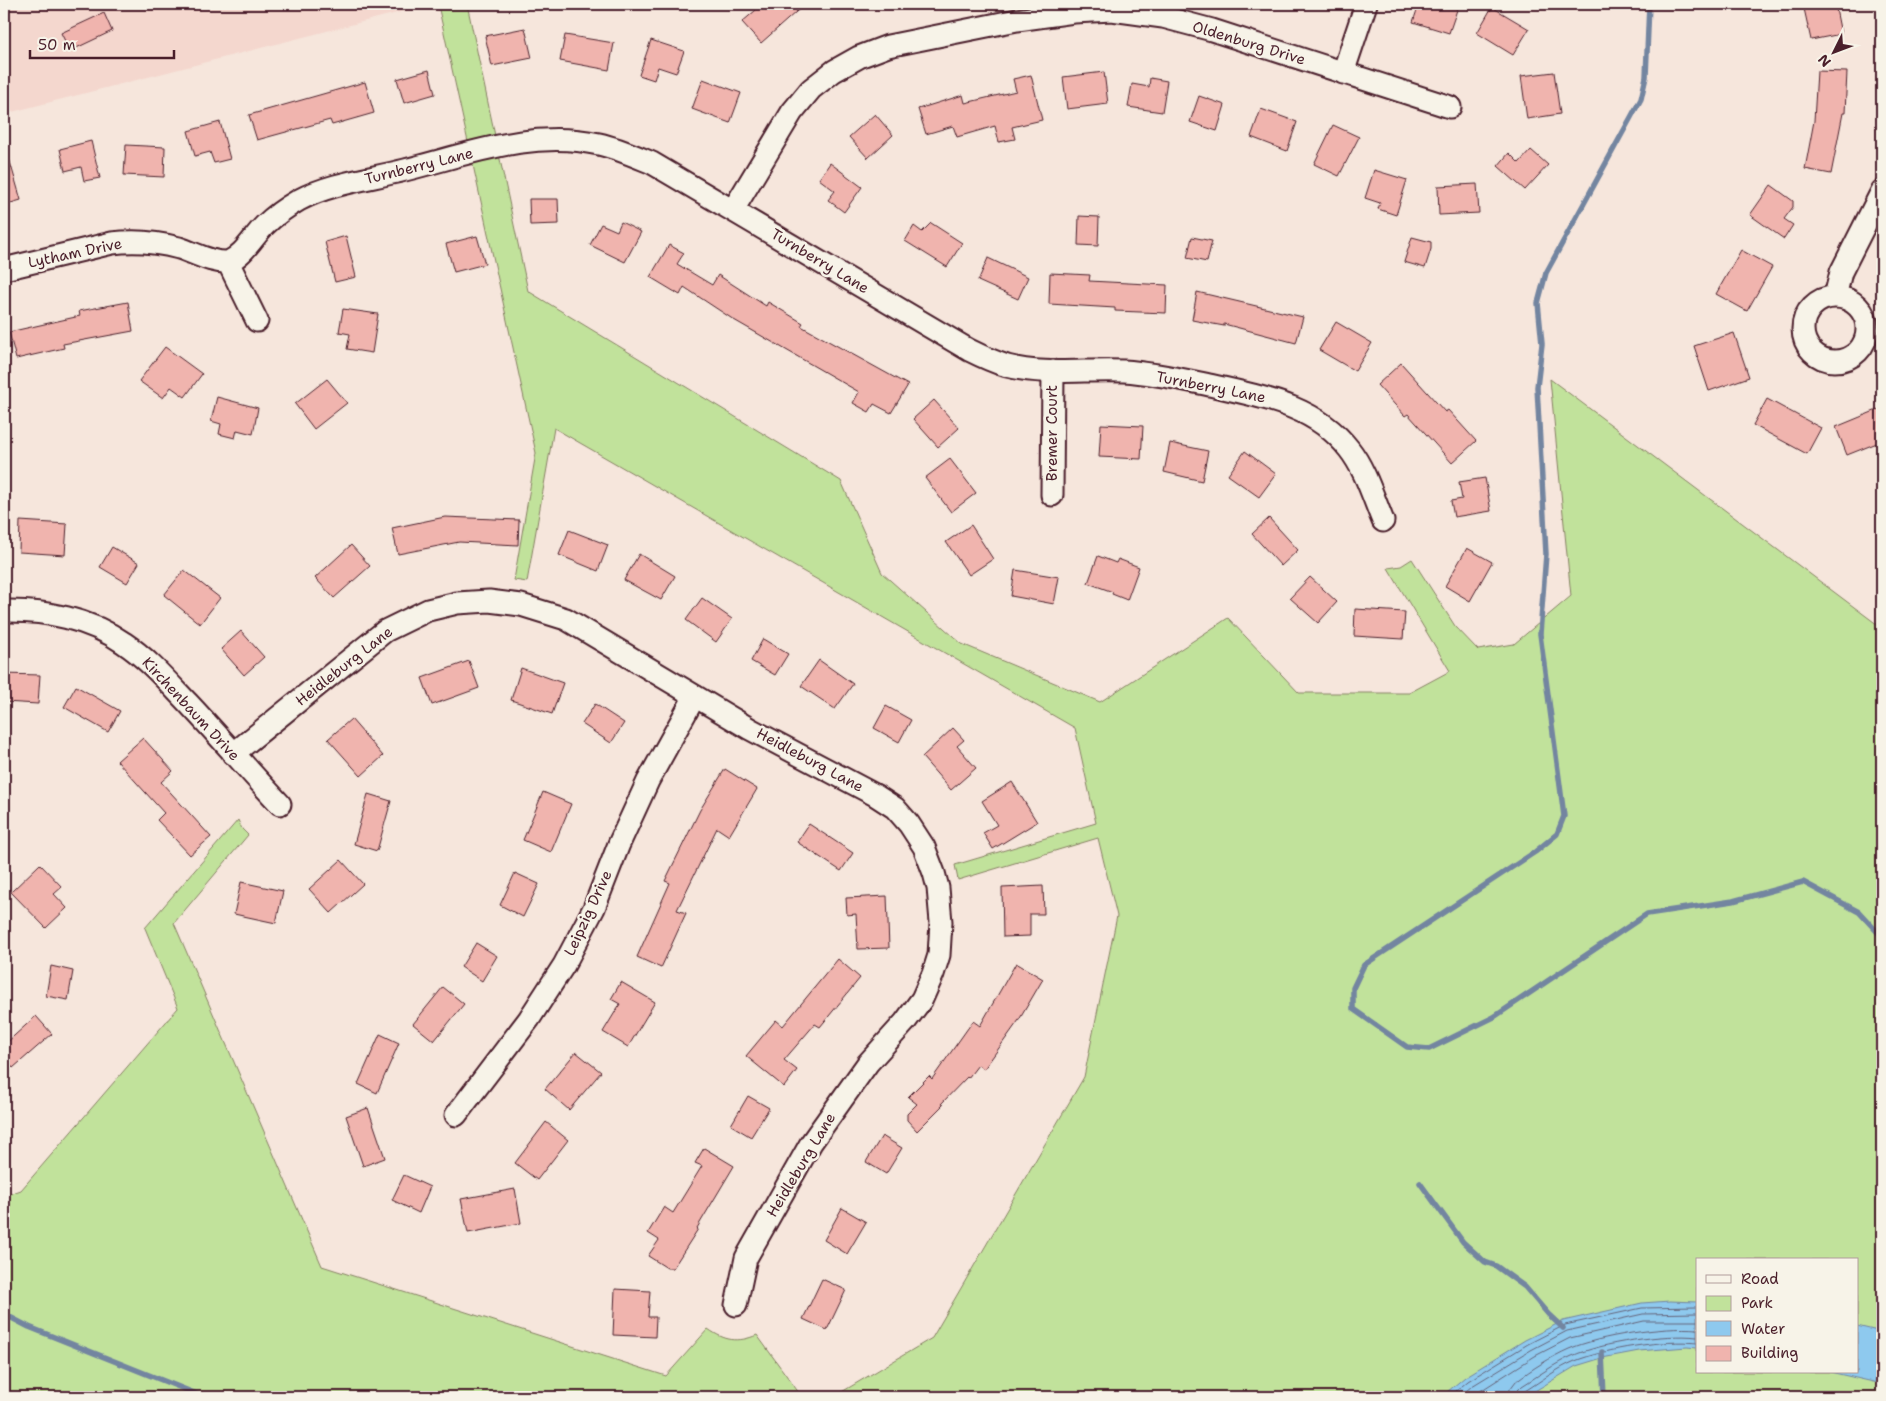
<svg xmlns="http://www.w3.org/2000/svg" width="1886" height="1401" font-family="'Shantell Sans',sans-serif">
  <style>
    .built { fill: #f4d7ce }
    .green { fill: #c1e29b; stroke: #868063; fill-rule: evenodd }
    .water { fill: #8ec9ee; stroke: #7385a0 }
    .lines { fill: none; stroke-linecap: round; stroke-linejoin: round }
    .shore { stroke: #656379; stroke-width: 1 }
    .stream { stroke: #7385a0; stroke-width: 5.5 }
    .building { fill: #f0b4ae; stroke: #4a1f2b }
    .street-casing { stroke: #4a1f2b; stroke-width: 25 }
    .street { stroke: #f7f3e8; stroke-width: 21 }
    .labels { text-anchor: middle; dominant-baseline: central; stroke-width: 5; stroke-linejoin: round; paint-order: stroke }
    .street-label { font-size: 15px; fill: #4a1f2b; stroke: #f7f3e8 }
  </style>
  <rect width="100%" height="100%" fill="#f6e6dc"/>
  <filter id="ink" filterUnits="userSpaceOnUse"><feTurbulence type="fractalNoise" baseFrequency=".02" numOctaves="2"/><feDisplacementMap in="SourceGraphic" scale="10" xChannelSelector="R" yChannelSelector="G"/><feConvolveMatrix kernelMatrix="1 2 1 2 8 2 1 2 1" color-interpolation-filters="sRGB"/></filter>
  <g filter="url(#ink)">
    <path class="built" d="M4 4H432L4 114Z"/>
    <path class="green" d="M441 4H467L528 291 841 481 882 573 962 644 1100 702 1228 618 1299 693H1409L1450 671 1388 568 1401 566 1412 559 1455 626 1478 650 1514 644 1571 596 1550 379 1882 628V1397H4V1196L21 1190 178 1008 145 928 238 820 242 829 248 835 174 923 322 1266 666 1376 708 1329C725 1341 738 1343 757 1335L802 1397 835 1396 932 1338 1084 1077 1117 916 1098 838 958 880 955 865 1096 823 1075 728 554 428 527 582 514 580 536 453 438 5ZM1697 1260H1857V1372H1697Z"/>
    <path class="water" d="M1670 1301 1697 1302V1348L1687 1347 1639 1351 1602 1358 1576 1366 1525 1397H1441L1465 1377 1525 1340 1563 1321 1642 1303Z
      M1857 1326 1882 1332V1384L1830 1372H1857Z"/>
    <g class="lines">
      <path class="shore" d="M1449 1397 1468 1381 1528 1344 1565 1325 1642 1308 1697 1307
        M1459 1397 1472 1386 1531 1350 1567 1331 1643 1314 1697 1313
        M1471 1397 1535 1356 1570 1338 1644 1321H1697
        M1509 1397 1510 1389 1516 1381C1532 1369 1551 1357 1569 1349 1599 1336 1664 1326 1697 1329
        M1517 1397 1518 1390 1522 1386C1538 1376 1554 1364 1572 1356 1601 1343 1665 1333 1697 1337
        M1523 1397 1525 1391C1541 1381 1558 1368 1575 1361 1605 1349 1665 1339 1697 1343"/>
      <path class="stream" d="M1649 4 1646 77 1641 99 1546 273 1538 303 1542 344 1537 387 1546 554 1540 634 1564 816 1557 834 1535 852 1364 965 1353 988V1009L1407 1047 1429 1049 1494 1017 1647 914 1733 901 1803 882 1859 912 1882 937
        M1420 1183 1463 1242 1485 1262 1496 1266 1525 1287 1548 1314 1563 1328
        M4 1314 29 1327 204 1397
        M1602 1352 1604 1397"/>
    </g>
    <path class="building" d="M763 4H805L761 43 742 22Z
      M1419 4H1459L1449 33 1413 22Z
      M1803 4H1835L1841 34 1811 40Z
      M1492 7 1529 29 1513 55 1477 33Z
      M104 13 112 31 70 51 61 33Z
      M525 28 532 58 492 66 485 36Z
      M565 35 614 43 609 70 560 61Z
      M651 40 684 51 676 73 658 67 654 80 639 75Z
      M429 70 435 94 404 103 397 79Z
      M1817 71 1847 72 1845 113H1843L1831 174 1805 169 1814 121Z
      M1104 72 1108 104 1067 109 1063 77Z
      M1554 72 1560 114 1527 119 1521 76Z
      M1031 75 1042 120 1012 127 1015 139 999 142 995 126 957 137 953 126 926 134 918 109 963 95 965 103 1016 91 1013 79Z
      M1150 78 1167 81 1162 112 1128 107 1132 84 1149 87Z
      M703 79 741 93 730 123 692 109Z
      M365 82 374 113 332 125 330 120 257 140 249 115Z
      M1199 96 1225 105 1217 131 1190 122Z
      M1261 109 1297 122 1287 151 1251 137Z
      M875 114 893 135 868 158 849 137Z
      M220 122 230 159 214 163 210 152 195 156 188 131Z
      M1333 125 1359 137 1339 176 1314 164Z
      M91 141 100 178 84 181 81 167 65 171 60 149Z
      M126 145 165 147 164 177 124 175Z
      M1531 150 1548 165 1525 190 1498 166 1509 153 1519 163Z
      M4 155H8L21 200 4 205Z
      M830 163 862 187 844 212 828 200 835 191 819 179Z
      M1374 170 1407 180 1396 215 1378 209 1380 203 1365 198Z
      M1477 184 1479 213 1439 215 1438 186Z
      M1771 185 1793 201V207L1784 219 1793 225 1784 239 1750 215Z
      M529 199H558L559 224 530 225Z
      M1079 216 1099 217 1098 246 1078 245Z
      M621 222 641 232 625 262 590 245 601 224 617 231Z
      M931 223 962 243 947 267 905 241 914 226 922 232Z
      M346 236 356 277 335 282 325 242Z
      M477 236 485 264 454 272 446 244Z
      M1192 237 1212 241 1207 262 1187 258Z
      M1412 237 1431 242V249L1425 268 1404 262Z
      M669 245 684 253 677 264 712 285 718 275 766 306 768 302 803 323 801 326 908 385 891 413 874 404 869 412 853 403 859 392 734 320 684 287 680 295 650 277Z
      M1741 250 1772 267 1747 311 1716 294Z
      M988 258 1028 277 1018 299 978 281Z
      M1050 273 1090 275 1089 281 1167 285 1166 313 1115 311V308L1049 304Z
      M1197 292 1303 317 1296 343 1224 324V326L1192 320Z
      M128 302 133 331 63 344 64 348 16 359 9 332 80 316 79 311Z
      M343 309 378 314 372 353 347 349 350 334 339 332Z
      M1336 322 1372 343 1355 371 1319 350Z
      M1734 333 1749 377 1709 391 1694 346Z
      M165 347 202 374 185 397 171 387 163 398 139 381Z
      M1401 363 1445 412 1448 410 1476 441 1452 463 1408 414 1405 416 1377 385Z
      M327 379 347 403 314 429 295 404Z
      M217 397 258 408 253 434 237 430 235 438 219 434 221 424 211 421Z
      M1767 399 1821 428 1807 454 1753 425Z
      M934 400 959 428 938 447 913 419Z
      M1882 408V441L1847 455 1836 427Z
      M1101 424 1143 426 1141 459 1099 457Z
      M1170 443 1208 451 1202 481 1164 472Z
      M1245 451 1276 474 1259 497 1228 475Z
      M950 459 976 493 951 512 925 478Z
      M1485 478 1491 511 1454 517 1451 501 1462 499 1459 482Z
      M445 517 519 520 518 545 459 542 398 554 392 528Z
      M1269 518 1298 550 1281 566 1252 534Z
      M20 521 67 524 65 555 19 552Z
      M971 525 993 559 969 575 946 542Z
      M569 530 608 545 598 571 559 555Z
      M351 545 370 566 334 598 315 578Z
      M112 547 139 563 127 583 100 567Z
      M1467 548 1492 562 1470 601 1445 586Z
      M639 554 675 576 661 600 624 580Z
      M1098 556 1116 563 1118 559 1139 567 1127 600 1112 594 1113 592 1088 583Z
      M184 570 220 598 200 624 164 595Z
      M1015 570 1059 577 1054 604 1011 596Z
      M1310 577 1337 602 1318 623 1290 598Z
      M702 598 732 619 716 642 686 620Z
      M1355 609 1405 612 1403 639 1354 636Z
      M241 631 264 657 244 675 221 649Z
      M763 639 788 654 775 675 751 661Z
      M819 660 853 684 835 709 801 686Z
      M469 661 479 688 432 705 422 678Z
      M521 668 563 683 552 714 511 700Z
      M4 674 40 675 38 704 4 702Z
      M76 686 120 711 108 732 64 707Z
      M595 704 624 723 611 743 582 724Z
      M886 706 911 720 899 742 874 728Z
      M351 719 383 756 361 776 328 739Z
      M953 728 964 740 957 746 976 768 951 790 922 757Z
      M143 738 173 771 161 782 211 837 190 855 157 820 164 813 117 761Z
      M725 769 757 789 729 836 717 828 677 910 686 913 661 968 637 957 670 883 665 881 700 810Z
      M1012 782 1037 822 993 849 983 833 997 825 982 801Z
      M543 792 571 804 551 852 523 840Z
      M368 794 391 801 377 851 354 844Z
      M809 824 853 853 841 871 797 842Z
      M341 860 363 884 331 913 309 889Z
      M40 864 62 887 54 894 67 908 46 928 11 892Z
      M515 873 539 884 523 917 500 905Z
      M241 882 283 891 276 923 234 914Z
      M1043 886 1044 914H1030V936L1003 937 1002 888Z
      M887 896 889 948 858 949 856 914 847 915 846 898Z
      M476 943 497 956 482 981 461 967Z
      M838 959 860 978 820 1027 815 1024 784 1060 797 1070 784 1087 746 1056 776 1020 783 1026Z
      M1016 963 1043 979 1019 1020 984 1069 978 1065 968 1078 967 1077 941 1104 943 1105 917 1131 907 1120V1114L917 1104 908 1097 929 1076 932 1079 973 1021 980 1026Z
      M51 966 73 971 68 1000 46 996Z
      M621 982 655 1002 628 1047 603 1032 620 1004 611 999Z
      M443 987 464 1004 434 1041 413 1024Z
      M36 1016 52 1034 13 1068 4 1057V1045Z
      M380 1034 399 1043 377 1093 358 1084Z
      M576 1052 601 1072 569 1110 545 1089Z
      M748 1096 769 1108 751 1137 731 1125Z
      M368 1108 385 1158 363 1166 346 1116Z
      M546 1122 568 1140 537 1180 515 1163Z
      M882 1136 902 1148 886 1174 866 1162Z
      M704 1148 734 1166 697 1228 698 1229 673 1268H667L648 1256 659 1240 648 1233 664 1207 673 1213 702 1166 695 1163Z
      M404 1175 430 1187 419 1213 392 1200Z
      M515 1189 521 1223 468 1233 461 1199Z
      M842 1208 866 1222 847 1254 824 1240Z
      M822 1279 846 1290 827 1330 803 1319Z
      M615 1289 650 1291 648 1317H656L655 1337 613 1335Z"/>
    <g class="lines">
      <defs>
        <path id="street" d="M1343 73 1366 4
          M733 210 792 112 811 89 834 71 859 57 888 46 1017 20 1074 12 1112 10 1163 17 1212 30 1450 107
          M228 262C244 255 253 237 265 225 275 215 287 207 299 200 331 183 370 179 405 170 469 154 532 129 599 144 617 148 635 156 652 163L969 350C981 356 994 362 1007 366 1045 376 1086 369 1124 371 1155 373 1185 380 1214 386 1263 397 1316 406 1349 449 1365 469 1373 497 1383 521
          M4 269 112 243C135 240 157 242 179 248 195 253 211 263 228 262L257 321
          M1835 297 1841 272 1882 191
          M1803 329a32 32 0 1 1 64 0a32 32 0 1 1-64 0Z
          M1052 495 1053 371
          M4 611C45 610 90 619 124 643 148 659 167 681 188 703 219 736 249 771 280 804
          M233 754 385 631 428 610 457 603 489 601 521 605 566 619 750 729 875 795 895 808 909 824 924 847 934 873 938 888 941 922 939 955 933 974 922 999 905 1022 868 1063 811 1143 746 1258 736 1305
          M456 1115 529 1019 564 965 594 908 619 844 648 781 695 696"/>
      </defs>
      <use href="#street" class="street-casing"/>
      <use href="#street" class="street"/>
    </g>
  </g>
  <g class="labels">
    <g class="street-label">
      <text transform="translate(1249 43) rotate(17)">Oldenburg Drive</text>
      <text transform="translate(419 166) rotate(-14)">Turnberry Lane</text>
      <text transform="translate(75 253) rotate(-12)">Lytham Drive</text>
      <text transform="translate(820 261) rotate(31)">Turnberry Lane</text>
      <text transform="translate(1211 387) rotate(11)">Turnberry Lane</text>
      <text transform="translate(1052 433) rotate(-90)">Bremer Court</text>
      <text transform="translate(344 666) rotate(-38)">Heidleburg Lane</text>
      <text transform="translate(191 709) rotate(47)">Kirchenbaum Drive</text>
      <text transform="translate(810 760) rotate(28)">Heidleburg Lane</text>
      <text transform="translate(588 913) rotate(-65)">Leipzig Drive</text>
      <text transform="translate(801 1165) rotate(-59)">Heidleburg Lane</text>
    </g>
  </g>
  <rect width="1886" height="1401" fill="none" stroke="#f7f3e8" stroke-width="20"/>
  <rect x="10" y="10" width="1866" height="1381" fill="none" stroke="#4a1f2b" stroke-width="2" filter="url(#ink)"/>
  <rect x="1696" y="1258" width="162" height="115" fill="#f7f3e8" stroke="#b29e9c"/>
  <rect x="1706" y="1275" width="25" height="8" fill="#f7f3e8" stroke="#b29e9c"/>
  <text x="1741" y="1284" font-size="15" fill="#4a1f2b">Road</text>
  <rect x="1706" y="1296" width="25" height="15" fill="#c1e29b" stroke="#b29e9c"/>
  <text x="1741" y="1308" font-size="15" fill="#4a1f2b">Park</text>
  <rect x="1706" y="1321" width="25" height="15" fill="#8ec9ee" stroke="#b29e9c"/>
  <text x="1741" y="1334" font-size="15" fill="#4a1f2b">Water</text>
  <rect x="1706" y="1346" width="25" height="15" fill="#f0b4ae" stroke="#b29e9c"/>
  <text x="1741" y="1358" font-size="15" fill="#4a1f2b">Building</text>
  <g transform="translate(1834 52) rotate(228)" stroke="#f7f3e8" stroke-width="4" paint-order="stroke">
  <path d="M0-4L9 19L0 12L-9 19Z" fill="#4a1f2b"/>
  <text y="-8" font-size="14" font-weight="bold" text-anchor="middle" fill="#4a1f2b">N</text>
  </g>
  <path d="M30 50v8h144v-8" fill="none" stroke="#4a1f2b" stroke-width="2.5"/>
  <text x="38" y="50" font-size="15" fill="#4a1f2b" stroke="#f7f3e8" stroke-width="4" paint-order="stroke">50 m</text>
</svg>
